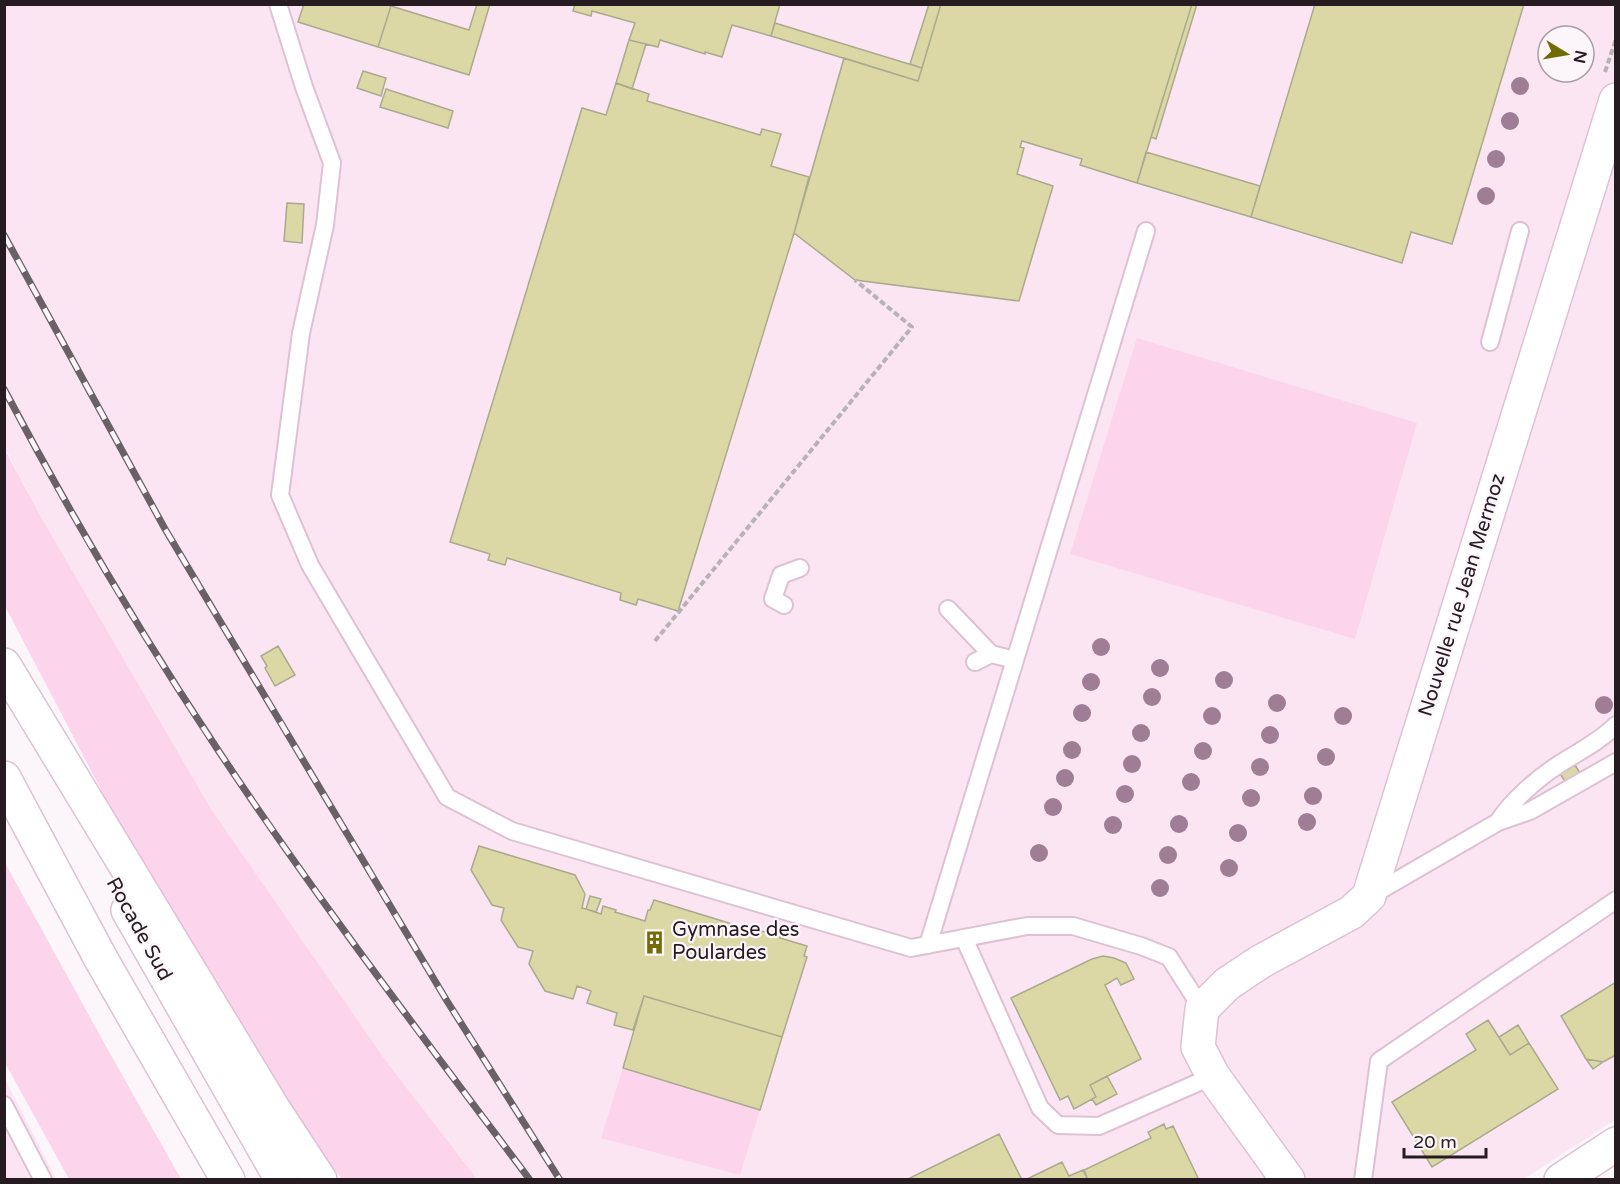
<svg xmlns="http://www.w3.org/2000/svg" width="1620" height="1184" font-family="'Varela Round',sans-serif">
  <style>
    .built { fill: #fbe5f2; fill-rule: evenodd }
    .green { fill: #fcd4ec }
    .building { fill: #dbd8a6; stroke: #abaa8e; stroke-width: 1.5 }
    .lines { fill: none; stroke-linecap: round; stroke-linejoin: round }
    .lane-casing { stroke: #dec2d3; stroke-width: 20 }
    .street-casing { stroke: #dec2d3; stroke-width: 36 }
    .highway-casing { stroke: #dec2d3; stroke-width: 36 }
    .path { stroke: #b8b1b6; stroke-width: 4; stroke-dasharray: 6 3; stroke-linecap: butt }
    .lane { stroke: #fff; stroke-width: 16 }
    .street { stroke: #fff; stroke-width: 33 }
    .highway { stroke: #fff; stroke-width: 33 }
    .rail-casing { stroke: #6a6166; stroke-width: 7 }
    .rail { stroke: #fcf6fa; stroke-width: 4.5; stroke-dasharray: 14; stroke-linecap: butt }
    .tree { fill: #9f7e95 }
    .labels { text-anchor: middle; dominant-baseline: central; stroke-width: 4.5; stroke-linejoin: round; paint-order: stroke }
    .street-label { font-size: 20px; fill: #251b21; stroke: #fcf6fa }
    .poi-label { font-size: 20px; fill: #251b21; stroke: #fcf6fa; text-anchor: start }
  </style>
  <rect width="100%" height="100%" fill="#fcf6fa"/>
  <path class="built" d="M4 5H1615V1120L1524 1179H477L386 1061 211 809 41 517 5 448ZM1548 36H1584V72H1548Z
    M5 1079 56 1179H5Z"/>
  <path class="green" d="M1137 338 1417 423 1355 639 1070 554Z
    M4 448 41 517 211 809 386 1061 477 1179H342L316 1147 119 824 5 606Z
    M4 861 108 1050 181 1179H69L5 1063Z
    M623 1068 760 1110 740 1175 601 1138Z"/>
  <path class="building" d="M304 4H386L391 6 378 47 298 22Z
    M477 4H490L469 75 378 47 391 6 469 30Z
    M575 4H780L771 36 732 25 722 57 705 52V54L660 40 658 47 629 40 635 23 592 11 591 16 573 11Z
    M929 4H941L922 68 910 64Z
    M941 4H1192L1137 183 1080 165 1082 159 1022 141 1020 147 1024 148 1017 174 1053 186 1019 301 855 280 794 233 844 58 918 81Z
    M1192 4H1197L1156 139 1151 137Z
    M1315 4H1524L1452 244 1411 232 1402 263 1251 217Z
    M775 23 922 68 918 81 771 36Z
    M629 40 646 44 632 89 616 83Z
    M363 71 386 78 381 96 357 88Z
    M616 83 649 94 647 101 760 135 762 129 781 134 771 166 809 177 794 233 678 611 638 599 636 605 620 600 621 593 507 558 505 565 488 560 490 554 450 542 582 108 606 115Z
    M386 89 453 111 448 128 380 107Z
    M1146 152 1260 186 1251 217 1137 183Z
    M287 203 304 204 302 243 284 241Z
    M278 646 295 675 275 686 265 668 267 666 261 656Z
    M1575 765 1580 773 1565 781 1560 774Z
    M479 846 575 875 585 894 582 908 586 909 601 914 603 906 616 910 615 912 645 921 648 910H650L654 900 732 924 781 936 780 938 807 946 804 956 807 957 782 1037 644 996 633 1030 614 1025 617 1013 587 1003 591 991 577 986 573 999 545 991 529 964 533 951 518 947 501 920 504 908 492 905 471 870Z
    M590 896 601 899 596 912 586 909Z
    M1103 956 1114 958 1126 963 1134 979 1121 985 1117 978 1105 985 1141 1059 1090 1085 1096 1097 1074 1109 1068 1096 1060 1100 1011 998 1092 959Z
    M1616 982V1055L1603 1062 1586 1059 1561 1016Z
    M644 996 782 1037 760 1110 623 1068Z
    M1488 1020 1510 1055 1529 1043 1558 1089 1432 1167 1392 1102 1476 1050 1466 1034Z
    M1518 1025 1529 1043 1510 1055 1499 1037Z
    M1586 1059 1603 1062 1593 1069Z
    M1107 1076 1117 1094 1096 1105 1092 1099 1096 1097 1090 1085Z
    M1164 1124 1166 1129 1173 1126 1199 1180H1088L1084 1170 1151 1138 1148 1132Z
    M999 1134 1022 1180H906Z
    M1062 1162 1069 1176 1083 1170 1088 1180H1025Z"/>
  <g class="lines">
    <defs>
      <path id="lane" d="M278 4 304 87 332 163 325 225 301 333 280 495 310 565 447 797 512 831 911 948 1027 926H1073L1141 946 1169 957 1202 1009
        M1490 342 1520 231
        M784 605 773 599 781 575 800 568
        M948 609 991 654 1015 660
        M975 662 991 654
        M1498 822C1511 801 1538 778 1558 765 1578 752 1599 742 1616 725
        M1372 895 1498 822 1530 811 1616 762
        M964 938 1040 1108 1058 1125 1099 1126 1213 1076
        M928 945 1146 231
        M4 1105 43 1180
        M1363 1180 1379 1061 1616 900"/>
      <path id="street" d="M1288 1180 1213 1076 1198 1047 1202 1009 1227 984 1260 962 1352 912 1369 896 1616 100
        M1561 1180 1616 1144"/>
      <path id="highway" d="M4 665 274 1110 320 1180
        M4 778 101 959 228 1180
        M128 910 282 1180"/>
    </defs>
    <use href="#lane" class="lane-casing"/>
    <use href="#street" class="street-casing"/>
    <use href="#highway" class="highway-casing"/>
    <path class="path" d="M1605 72 1616 39
      M655 641 912 327 855 280"/>
    <use href="#lane" class="lane"/>
    <use href="#street" class="street"/>
    <use href="#highway" class="highway"/>
    <defs>
      <path id="rail" d="M4 235 165 529 447 1001 560 1180
        M4 389C69 512 139 631 216 747 314 895 423 1037 530 1180"/>
    </defs>
    <use href="#rail" class="rail-casing"/>
    <use href="#rail" class="rail"/>
  </g>
  <g class="tree">
    <circle cx="1520" cy="86" r="9"/>
    <circle cx="1510" cy="121" r="9"/>
    <circle cx="1496" cy="159" r="9"/>
    <circle cx="1486" cy="196" r="9"/>
    <circle cx="1101" cy="647" r="9"/>
    <circle cx="1160" cy="668" r="9"/>
    <circle cx="1224" cy="680" r="9"/>
    <circle cx="1091" cy="682" r="9"/>
    <circle cx="1152" cy="697" r="9"/>
    <circle cx="1277" cy="703" r="9"/>
    <circle cx="1604" cy="705" r="9"/>
    <circle cx="1082" cy="713" r="9"/>
    <circle cx="1212" cy="716" r="9"/>
    <circle cx="1343" cy="716" r="9"/>
    <circle cx="1141" cy="733" r="9"/>
    <circle cx="1270" cy="735" r="9"/>
    <circle cx="1072" cy="750" r="9"/>
    <circle cx="1203" cy="751" r="9"/>
    <circle cx="1326" cy="757" r="9"/>
    <circle cx="1132" cy="764" r="9"/>
    <circle cx="1260" cy="767" r="9"/>
    <circle cx="1065" cy="778" r="9"/>
    <circle cx="1191" cy="782" r="9"/>
    <circle cx="1125" cy="794" r="9"/>
    <circle cx="1313" cy="796" r="9"/>
    <circle cx="1251" cy="798" r="9"/>
    <circle cx="1053" cy="807" r="9"/>
    <circle cx="1307" cy="822" r="9"/>
    <circle cx="1179" cy="824" r="9"/>
    <circle cx="1113" cy="825" r="9"/>
    <circle cx="1238" cy="833" r="9"/>
    <circle cx="1039" cy="853" r="9"/>
    <circle cx="1168" cy="855" r="9"/>
    <circle cx="1229" cy="868" r="9"/>
    <circle cx="1160" cy="888" r="9"/>
  </g>
  <defs>
    <symbol id="building-bare" viewBox="-9 -9 18 18"><path d="M-4-6H4V6H1V3H-1V6H-4ZM-2.5-4.3h1.7v1.8h-1.7ZM.8-4.3h1.7v1.8H.8ZM-2.5-1h1.7V.8h-1.7ZM.8-1h1.7V.8H.8Z" fill="#726c07" stroke="#fcf6fa" stroke-width="2.5" paint-order="stroke"/></symbol>
  </defs>
  <g fill-rule="evenodd">
    <use href="#building-bare" x="638" y="926" width="33" height="33"/>
  </g>
  <g class="labels">
    <g class="street-label">
      <text transform="translate(1462 595) rotate(-73)">Nouvelle rue Jean Mermoz</text>
      <text transform="translate(139 929) rotate(61)">Rocade Sud</text>
    </g>
    <g class="poi-label">
      <text x="672" y="930">Gymnase des<tspan x="672" dy="23">Poulardes</tspan></text>
    </g>
  </g>
  <rect width="1620" height="1184" fill="none" stroke="#251b21" stroke-width="12"/>
  <g transform="translate(1566 54) rotate(101)"><circle r="28" fill="#fcf6fa" stroke="#a69ea3" stroke-width="1.5"/>
  <path d="M0-4.5L10 22L0 15L-10 22Z" fill="#726c07"/>
  <text y="-9" font-size="16" font-weight="bold" text-anchor="middle" fill="#251b21">N</text>
  </g>
  <path d="M1404 1148v9h82v-9" fill="none" stroke="#251b21" stroke-width="3"/>
  <text x="1413" y="1148" font-size="18" fill="#251b21" stroke="#fcf6fa" stroke-width="4.5" paint-order="stroke">20 m</text>
</svg>
